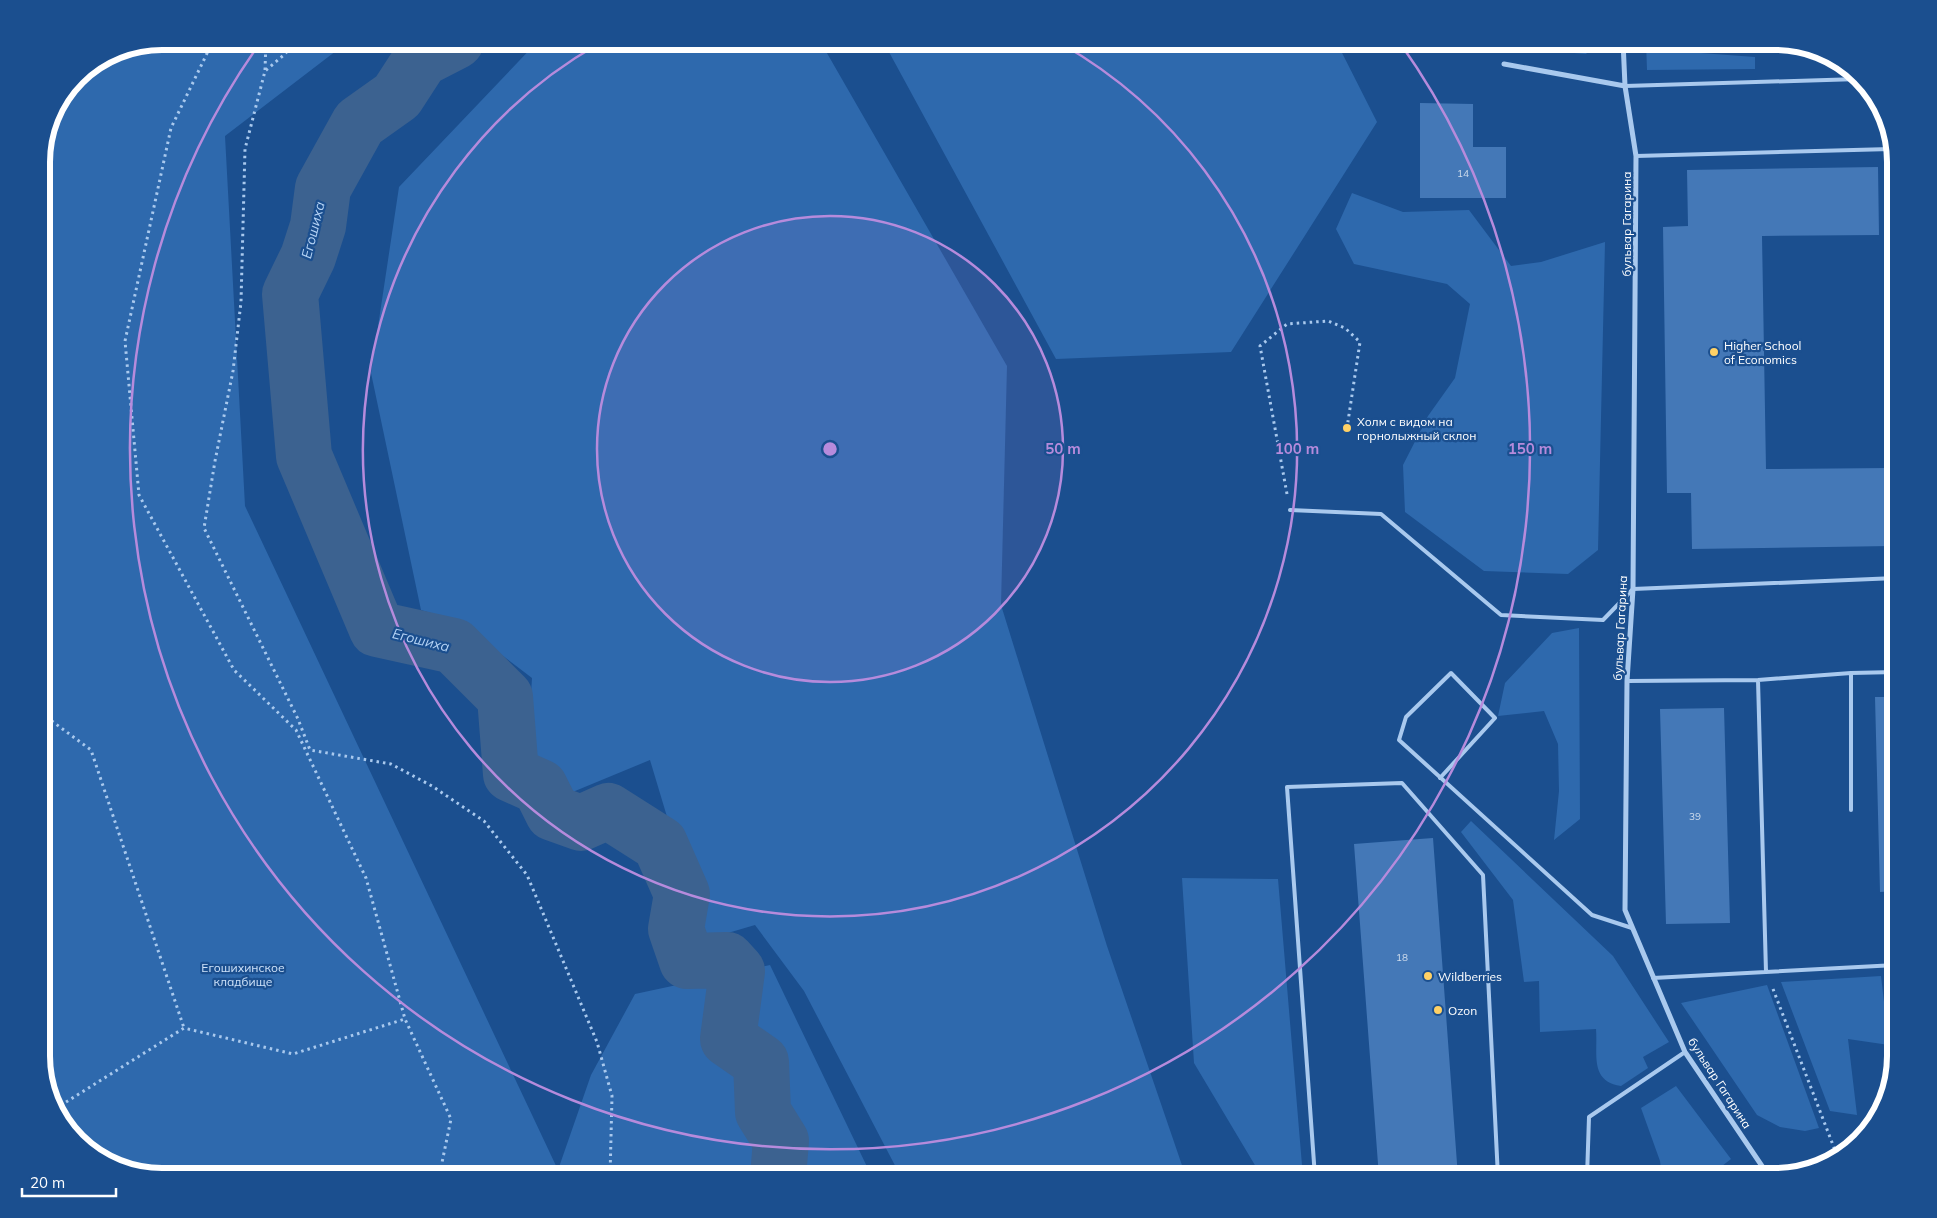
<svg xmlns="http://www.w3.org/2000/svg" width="1937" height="1218" font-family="Mulish,sans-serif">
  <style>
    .green { fill: #2e69ad }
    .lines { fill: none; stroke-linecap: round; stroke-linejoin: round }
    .river { stroke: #3c6290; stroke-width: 56 }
    .building { fill: #4478b7 }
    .path { stroke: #a9c9ee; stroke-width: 3; stroke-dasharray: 2.5 4; stroke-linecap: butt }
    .lane { stroke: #a9c9ee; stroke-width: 4 }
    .street { stroke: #a9c9ee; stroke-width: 5 }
    .ring { fill: none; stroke: #b68bdc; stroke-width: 2.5 }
    .poi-dot { fill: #ffd166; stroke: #1b4f8f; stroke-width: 2 }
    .labels { text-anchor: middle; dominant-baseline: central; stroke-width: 4.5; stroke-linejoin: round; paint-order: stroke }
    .number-label { font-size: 10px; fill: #d0dded }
    .street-label { font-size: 12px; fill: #fff; stroke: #1b4f8f }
    .poi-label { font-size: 12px; fill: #fff; stroke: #1b4f8f; text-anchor: start }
    .park-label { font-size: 12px; fill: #cfe3fa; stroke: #1b4f8f }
    .water-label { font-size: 14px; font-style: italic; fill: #b5d3f5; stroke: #1b4f8f }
    .rim { fill: none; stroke: #fff; stroke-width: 6 }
    .centre { fill: #b68bdc; stroke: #1b4f8f; stroke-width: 2.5 }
    .ring-label { font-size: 15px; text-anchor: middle; font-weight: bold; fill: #b68bdc; stroke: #1b4f8f; stroke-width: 4.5; stroke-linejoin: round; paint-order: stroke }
  </style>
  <rect width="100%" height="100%" fill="#1b4f8f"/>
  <path class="green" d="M162 41H349L225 136 245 506 558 1170 591 1075 635 994 770 965 872 1177H162L95 1157 58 1117 41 1064V154L51 115 77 76 116 50Z
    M538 41H820L1007 366 1001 605 1107 946 1186 1177H901L804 991 755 925 704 940 650 760 563 796 527 759 532 678 457 621 421 610 371 373 399 187Z
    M883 41H1336L1377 122 1231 352 1056 359Z
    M1541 41H1597V42L1586 54 1550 51Z
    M1646 41H1672L1674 51 1755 57V69L1647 70Z
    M1352 193 1403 212 1469 210 1511 266 1541 262 1605 242 1598 550 1568 574 1484 571 1405 512 1403 465 1428 416 1455 378 1470 304 1447 284 1354 264 1336 229Z
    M1579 628 1580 819 1554 840 1559 791 1558 744 1544 711 1498 716 1505 683 1552 633Z
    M1471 821 1613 956 1669 1042 1643 1057 1648 1068 1621 1086C1589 1081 1598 1054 1596 1029L1540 1032 1539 981 1524 982 1513 900 1461 832Z
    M1182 878 1278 879 1303 1177H1262L1194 1063Z
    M1881 976 1889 1045 1848 1039 1857 1115 1830 1111 1781 982Z
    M1767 985 1819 1128 1805 1131 1780 1127 1757 1115 1681 1003Z
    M1676 1086 1731 1159 1708 1177H1662L1660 1161 1641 1108Z"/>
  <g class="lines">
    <path class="river" d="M456 41 421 59 397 96 359 123 323 188 318 226 308 257 290 294 304 456 377 629 454 646 505 697 511 774 540 787 553 813 581 823 608 811 660 844 682 894 676 929 687 961 727 960 737 971 728 1039 761 1062 763 1112 781 1141 778 1177"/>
  </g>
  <path class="building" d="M1678 41H1755V46L1679 48Z
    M1420 103 1473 104V147H1506V198H1420Z
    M1878 167 1879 235 1762 236 1766 469 1889 468 1891 546 1692 549 1691 493H1667L1663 227 1688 226 1687 170Z
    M1875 697H1896V891L1880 892Z
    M1724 708 1730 923 1666 924 1660 709Z
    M1433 838 1458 1177H1379L1354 844Z"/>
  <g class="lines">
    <path class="path" d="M213 41 171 128 125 341 139 495 234 670 296 730 366 878 405 1019 451 1119 439 1177
      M295 41 285 54 265 71 245 149 241 302 233 371 215 461 204 528 298 719 310 750 391 764 432 786 484 821 527 875 597 1042 612 1096 610 1177
      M265 70 266 41
      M1287 494 1260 346 1287 324 1328 321 1345 328 1360 342 1347 428
      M41 713 91 750 184 1028
      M1773 989 1838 1158
      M55 1109 184 1028 293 1054 405 1019"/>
    <path class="lane" d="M1625 86 1859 79
      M1636 156 1891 149 1896 401
      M1290 510 1381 514 1501 615 1603 620 1633 589 1896 578
      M1758 680 1766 972
      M1627 681 1758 680 1851 673
      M1440 778 1495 718 1451 673 1406 717 1399 740 1592 915 1632 928
      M1851 810V673L1896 672
      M1653 978 1896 965
      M1315 1177 1287 787 1402 783 1483 875 1498 1177
      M1587 1177 1589 1117 1685 1052
      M1756 1177 1766 1172 1785 1174"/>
    <path class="street" d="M1623 41 1625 86 1636 156 1633 589 1627 681 1625 910 1685 1052 1766 1172 1773 1177
      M1504 64 1625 86"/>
  </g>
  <circle cx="830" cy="449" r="233" fill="#b68bdc" fill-opacity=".12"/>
  <g class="ring">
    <circle cx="830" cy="449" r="233"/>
    <path d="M1060 43A467 467 0 1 1 600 43"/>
    <path d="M1400 43A700 700 0 1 1 260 43"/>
  </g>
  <g class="poi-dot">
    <circle cx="1714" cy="352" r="5"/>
    <circle cx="1347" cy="428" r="5"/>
    <circle cx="1428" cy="976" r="5"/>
    <circle cx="1438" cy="1010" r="5"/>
  </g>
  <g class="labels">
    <g class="number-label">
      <text x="1463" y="173">14</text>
      <text x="1695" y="816">39</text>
      <text x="1402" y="957">18</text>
    </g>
    <g class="street-label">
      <text transform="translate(1626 224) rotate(-90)">бульвар Гагарина</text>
      <text transform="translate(1620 628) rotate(-87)">бульвар Гагарина</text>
      <text transform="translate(1720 1083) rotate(57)">бульвар Гагарина</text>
    </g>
    <g class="poi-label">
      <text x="1724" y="345">Higher School<tspan x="1724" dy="14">of Economics</tspan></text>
      <text x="1357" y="421">Холм с видом на<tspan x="1357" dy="14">горнолыжный склон</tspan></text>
      <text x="1438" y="976">Wildberries</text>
      <text x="1448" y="1010">Ozon</text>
    </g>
    <g class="park-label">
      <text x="243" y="967">Егошихинское<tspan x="243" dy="14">кладбище</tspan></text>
    </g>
    <g class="water-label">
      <text transform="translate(313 230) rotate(-76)">Егошиха</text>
      <text transform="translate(421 640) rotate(14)">Егошиха</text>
    </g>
  </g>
  <path d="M0 0H1937V1218H0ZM162 50H1775A112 112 0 0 1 1887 162V1056A112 112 0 0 1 1775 1168H162A112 112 0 0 1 50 1056V162A112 112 0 0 1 162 50Z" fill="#1b4f8f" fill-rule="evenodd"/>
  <path class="rim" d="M162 50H1775A112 112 0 0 1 1887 162V1056A112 112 0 0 1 1775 1168H162A112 112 0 0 1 50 1056V162A112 112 0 0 1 162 50Z"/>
  <circle cx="830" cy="449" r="8" class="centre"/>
  <g class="ring-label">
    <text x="1063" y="454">50 m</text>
    <text x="1297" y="454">100 m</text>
    <text x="1530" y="454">150 m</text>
  </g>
  <path d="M22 1188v8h94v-8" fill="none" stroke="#ffffff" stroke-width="2.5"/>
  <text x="30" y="1188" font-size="15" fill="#ffffff" stroke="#1b4f8f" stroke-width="4" paint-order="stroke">20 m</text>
</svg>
